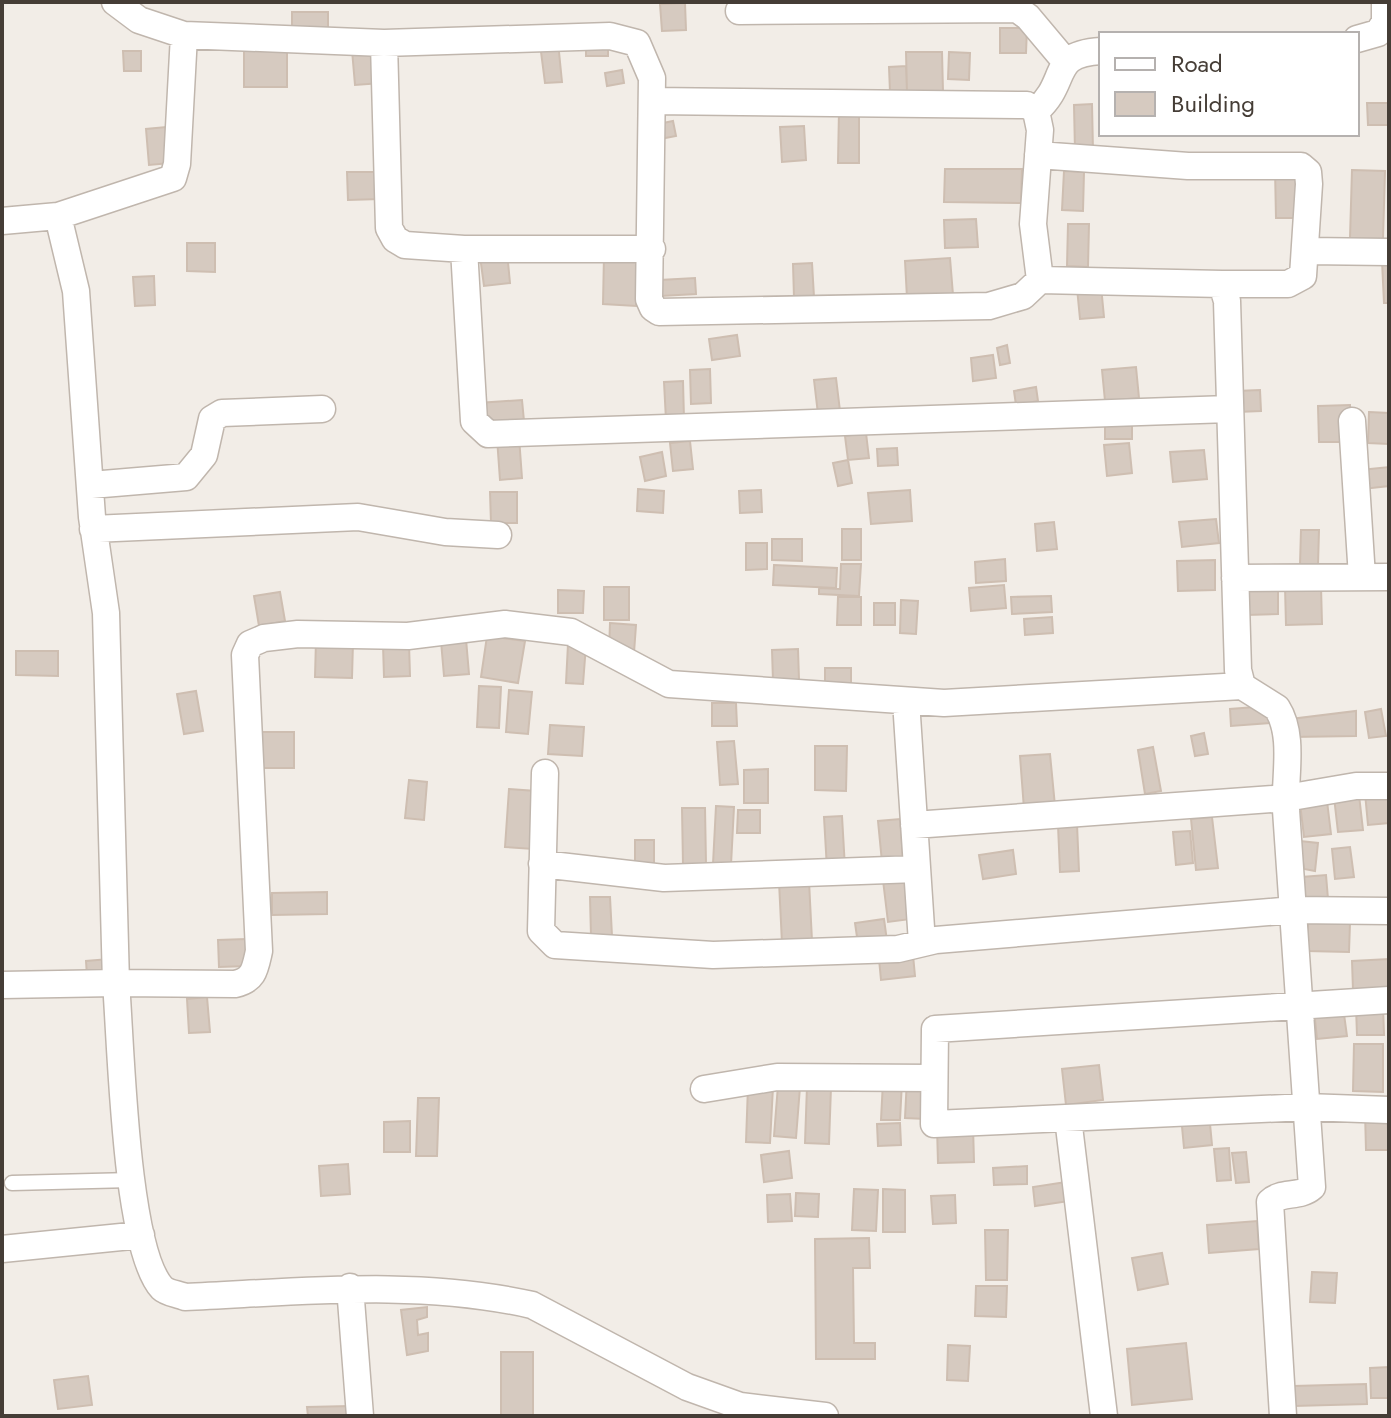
<svg xmlns="http://www.w3.org/2000/svg" width="1391" height="1418" font-family="Jost,sans-serif">
  <style>
    .building { fill: #d6cac0; stroke: #cebeb1; stroke-width: 2 }
    .lines { fill: none; stroke-linecap: round; stroke-linejoin: round }
    .service-casing { stroke: #c0b6ad; stroke-width: 17 }
    .minor-casing { stroke: #c0b6ad; stroke-width: 29 }
    .service { stroke: #fff; stroke-width: 14 }
    .minor { stroke: #fff; stroke-width: 26 }
  </style>
  <rect width="100%" height="100%" fill="#f2ede7"/>
  <path class="building" d="M685 3 686 30 662 31 660 4Z
    M292 12H328V34H292Z
    M1000 28H1027L1026 53H1000Z
    M586 37H608V56H586Z
    M558 42 562 82 545 83 540 44Z
    M287 48V87H244V49Z
    M378 49 381 83 355 85 352 50Z
    M123 51H141V71H124Z
    M906 52H942L943 92 907 93Z
    M949 52 970 53 969 80 948 79Z
    M906 66 907 91 890 92 889 67Z
    M622 70 624 83 607 86 605 73Z
    M1367 103H1389V125H1368Z
    M1092 104 1093 151H1075L1074 105Z
    M839 110 859 111V163H838Z
    M673 121 676 136 660 139 658 124Z
    M804 126 806 160 782 162 780 127Z
    M166 127 170 163 149 165 146 129Z
    M945 169H1022L1021 203 944 202Z
    M1275 169H1298V218H1276Z
    M1352 170 1385 171 1383 239 1350 238Z
    M1064 171 1084 172 1083 211 1062 210Z
    M347 172H380V199L348 200Z
    M976 219 978 247 945 248 944 220Z
    M1068 224H1089L1088 267 1067 266Z
    M187 243H215V272L187 271Z
    M507 252 510 283 484 286 480 256Z
    M604 255 638 256 636 306 603 304Z
    M950 258 953 295 907 298 905 261Z
    M1382 261H1389V303H1384Z
    M812 263 814 297H794L793 264Z
    M154 276 155 305 135 306 133 277Z
    M695 278 696 294 661 296 660 280Z
    M1101 286 1104 317 1080 319 1077 288Z
    M737 335 740 356 712 360 709 339Z
    M1007 345 1010 363 1000 365 997 348Z
    M993 355 996 378 973 381 971 358Z
    M1136 367 1139 398 1105 401 1102 370Z
    M710 369 711 403 691 404 690 370Z
    M836 378 840 411 818 414 814 380Z
    M683 381 684 419 666 420 664 382Z
    M1036 387 1038 401 1016 405 1014 391Z
    M1260 390 1261 411 1237 412 1236 391Z
    M522 400 524 421 480 424 478 403Z
    M1350 405 1351 442H1319L1318 406Z
    M1369 412 1389 413V444L1368 443Z
    M1132 420V439H1105V421Z
    M866 433 869 458 848 460 845 436Z
    M519 437 522 478 500 480 497 438Z
    M690 441 693 469 673 471 670 443Z
    M1129 443 1132 473 1107 476 1104 445Z
    M897 448 898 465 878 466 877 449Z
    M1204 450 1207 479 1173 482 1170 452Z
    M662 452 666 476 645 481 640 457Z
    M848 460 852 483 838 486 833 463Z
    M1389 467V486L1363 489 1361 470Z
    M638 489 664 491 663 513 637 511Z
    M761 490 762 512 740 513 739 491Z
    M910 490 912 521 871 524 868 493Z
    M490 492H517V523H491Z
    M1216 519 1219 543 1182 547 1179 522Z
    M1054 522 1057 549 1037 551 1035 524Z
    M842 529H861V560H842Z
    M1301 530H1319L1318 565H1300Z
    M772 539H802V561L772 560Z
    M746 543H767V569L746 570Z
    M1005 559 1006 581 976 583 975 562Z
    M1215 560V590L1178 591 1177 561Z
    M841 564H861L859 596 819 594V588L840 589Z
    M774 565 837 568 836 588 773 585Z
    M1278 584V614L1246 615V585Z
    M1004 585 1006 608 971 611 969 588Z
    M1321 586 1322 624 1286 625 1285 587Z
    M604 587H629V620H604Z
    M558 590 584 591 583 613H558Z
    M280 592 285 621 259 626 254 596Z
    M1051 596 1052 612 1012 614 1011 597Z
    M838 597H861V625H837Z
    M901 600 918 601 916 634 900 633Z
    M874 603H895V625H874Z
    M1052 617 1053 633 1025 635 1024 619Z
    M610 623 636 625 634 653 609 651Z
    M487 636 525 641 518 683 481 677Z
    M466 639 469 674 444 676 441 641Z
    M316 640 353 642 352 678 315 677Z
    M409 644 410 676 384 677 383 645Z
    M568 644 586 645 583 684 566 683Z
    M798 649 799 680 773 681 772 650Z
    M16 651H58V676L16 675Z
    M825 668H851V687H825Z
    M479 686 501 687 499 728 477 727Z
    M509 690 532 692 528 734 506 732Z
    M196 691 203 731 184 734 177 694Z
    M712 703H736L737 726H712Z
    M1268 706 1270 723 1231 726 1230 709Z
    M1381 709 1386 736 1369 738 1365 712Z
    M1356 711V736L1292 737 1291 719Z
    M550 725 584 727 582 756 548 754Z
    M261 732H294V768H261Z
    M1204 733 1208 754 1195 756 1191 736Z
    M734 741 738 784 720 785 717 742Z
    M815 746H847L846 791 815 790Z
    M1153 747 1161 791 1145 794 1138 750Z
    M1050 754 1055 806 1024 809 1020 756Z
    M768 769V803H744V770Z
    M409 780 427 782 424 820 405 818Z
    M509 789 536 791 533 849 505 847Z
    M1389 790V823L1368 825 1365 793Z
    M1359 795 1363 830 1338 832 1334 797Z
    M1327 801 1331 834 1304 837 1300 803Z
    M716 806 734 807 731 865 713 864Z
    M682 808H705L706 864 683 865Z
    M738 810H760V833H737Z
    M842 816 845 868 827 869 824 817Z
    M1212 817 1218 868 1196 870 1191 819Z
    M900 819 903 859 882 862 878 821Z
    M1077 824 1079 871 1060 872 1058 825Z
    M1190 831 1193 863 1176 865 1173 832Z
    M635 840H654V865L635 864Z
    M1300 841 1318 843 1315 871 1304 869Z
    M1350 847 1354 877 1335 879 1332 849Z
    M1013 850 1016 874 983 879 979 855Z
    M1326 875 1328 899 1304 901 1302 877Z
    M906 877 911 919 888 922 883 880Z
    M809 881 812 941 782 943 779 882Z
    M327 892V914L272 915V893Z
    M590 897H610L612 936H591Z
    M884 919 887 941 858 944 855 923Z
    M1308 922 1350 923 1349 952 1307 951Z
    M246 939 248 966 219 967 218 940Z
    M913 955 915 976 881 980 879 959Z
    M109 959 110 974 87 976 86 961Z
    M1389 959V988L1353 990 1352 961Z
    M207 997 210 1032 189 1033 187 999Z
    M1383 1006 1384 1035H1357L1356 1007Z
    M1343 1007 1347 1036 1317 1039 1314 1010Z
    M1354 1044H1383V1092L1353 1091Z
    M1099 1065 1103 1100 1066 1105 1062 1069Z
    M907 1078 927 1079 926 1119 905 1118Z
    M883 1081 902 1082 900 1120H881Z
    M778 1085 800 1087 796 1138 774 1136Z
    M748 1086 773 1087 770 1143 746 1142Z
    M807 1086 831 1087 829 1144 805 1143Z
    M418 1098H439L437 1156H416Z
    M1365 1112H1387L1389 1150H1366Z
    M1209 1113 1212 1145 1184 1148 1181 1116Z
    M410 1121V1152H384V1122Z
    M900 1123 901 1145 878 1146 877 1124Z
    M973 1126 974 1162 938 1163 937 1127Z
    M1229 1148 1231 1180 1217 1181 1214 1149Z
    M789 1151 792 1178 764 1182 761 1155Z
    M1246 1152 1249 1182 1236 1183 1232 1153Z
    M348 1164 350 1194 321 1196 319 1166Z
    M1027 1166V1184L994 1185 993 1168Z
    M1073 1181 1076 1200 1035 1206 1033 1187Z
    M854 1189 878 1190 876 1231 852 1230Z
    M883 1189 905 1190V1232H883Z
    M796 1193 819 1194 818 1217 795 1216Z
    M790 1194 792 1221 768 1222 767 1195Z
    M955 1195 956 1223 933 1224 931 1196Z
    M1257 1221 1259 1249 1209 1253 1207 1225Z
    M985 1230H1008L1007 1280H986Z
    M869 1238 870 1268H853L854 1343H875V1359H816L815 1239Z
    M1162 1253 1168 1284 1138 1290 1132 1258Z
    M1312 1272 1337 1273 1335 1303 1310 1302Z
    M976 1286H1007L1006 1317 975 1316Z
    M427 1307V1317L417 1320 418 1335 428 1333V1351L407 1355 401 1310Z
    M1186 1343 1192 1399 1132 1405 1127 1349Z
    M948 1345 970 1346 968 1381 947 1380Z
    M501 1352H533V1416H501Z
    M1389 1367V1398H1371L1370 1368Z
    M88 1376 92 1405 58 1409 54 1380Z
    M1366 1384 1367 1404 1294 1406V1386Z
    M350 1406 351 1416H308L307 1407Z"/>
  <g class="lines">
    <defs>
      <path id="service" d="M12 1183 132 1180"/>
      <path id="minor" d="M115 2 139 20 184 35 384 43 610 36 637 43 652 78 649 299 653 308 659 312 989 306 1023 296 1040 280 1222 284 1227 301 1238 670 1242 686 1277 708C1295 736 1284 778 1286 810 1294 935 1303 1061 1312 1187 1300 1198 1281 1191 1270 1202L1283 1416
        M739 11 1017 9 1028 17 1065 61
        M1357 39 1378 33 1385 22V2
        M384 43 389 228 395 239 405 245 464 249H652
        M652 101 1027 105 1036 111 1040 130 1033 224 1040 280
        M1036 111C1070 81 1048 54 1101 51
        M1038 155 1188 166H1301L1308 172 1309 184 1303 276 1288 284H1222
        M58 216 173 178 177 164 184 35
        M2 221 58 216 76 291 92 517 106 613 116 983 235 984C254 980 255 969 259 951L245 655 250 644 264 638 298 634 408 636 505 624 571 632 669 684 944 703 1242 686
        M464 249 474 421 488 434 1229 409
        M1307 251 1389 252
        M1352 421 1362 577
        M91 485 186 477 204 455 212 419 222 413 322 409
        M93 529 358 517 445 532 498 535
        M1235 578 1389 577
        M906 701 922 943
        M545 773 541 931 555 945 713 955 898 949 936 940 1293 910 1389 911
        M914 825 1286 798 1356 786H1389
        M542 864 664 878 917 869
        M2 985 116 983C121 1044 125 1248 162 1288 167 1293 178 1294 185 1297 300 1292 418 1279 532 1305L687 1387 740 1406 825 1416
        M1389 1000 935 1029 934 1124 1306 1107 1389 1110
        M704 1089 777 1077 933 1078
        M1068 1118 1104 1416
        M2 1249 141 1235
        M350 1287 360 1416"/>
    </defs>
    <use href="#service" class="service-casing"/>
    <use href="#minor" class="minor-casing"/>
    <use href="#service" class="service"/>
    <use href="#minor" class="minor"/>
  </g>
  <rect width="1391" height="1418" fill="none" stroke="#453d36" stroke-width="8"/>
  <rect x="1099" y="32" width="260" height="104" fill="#ffffff" stroke="#b5b1af" stroke-width="2"/>
  <rect x="1115" y="58" width="40" height="12" fill="#ffffff" stroke="#b5b1af" stroke-width="2"/>
  <text x="1171" y="72" font-size="24" fill="#453d36">Road</text>
  <rect x="1115" y="92" width="40" height="24" fill="#d6cac0" stroke="#b5b1af" stroke-width="2"/>
  <text x="1171" y="112" font-size="24" fill="#453d36">Building</text>
</svg>
